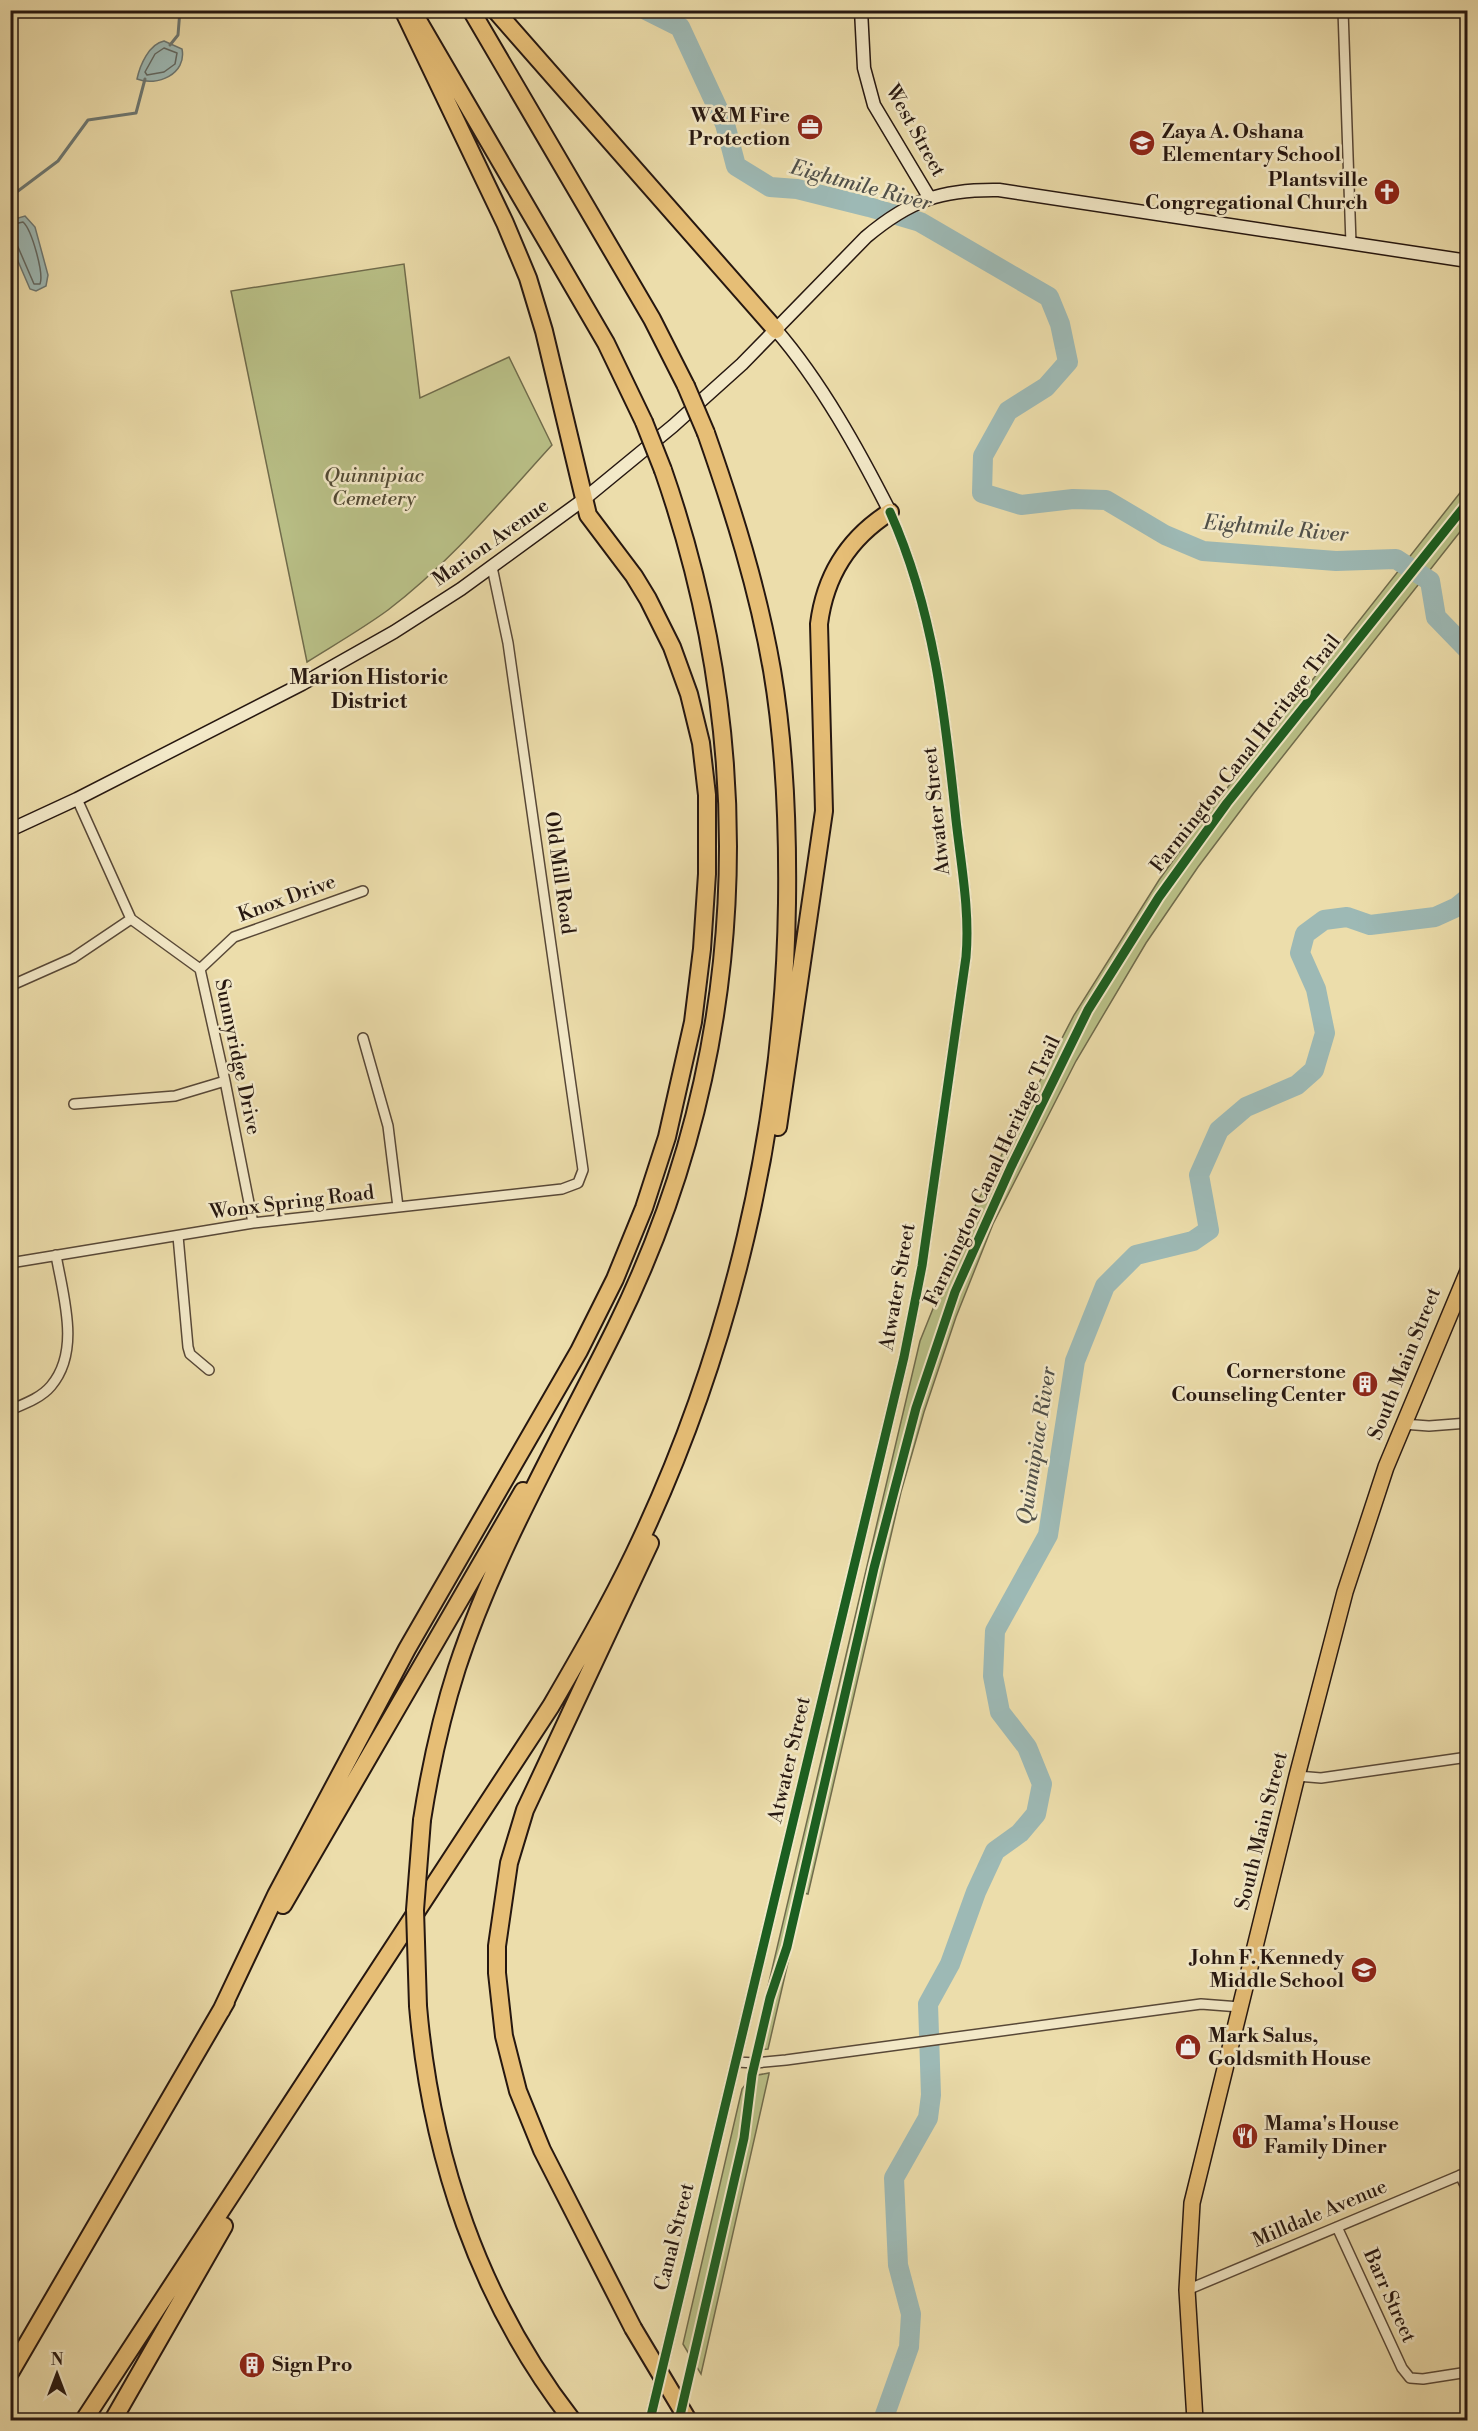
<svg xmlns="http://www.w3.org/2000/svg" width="1478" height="2431" font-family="'Libre Bodoni',serif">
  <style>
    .green { fill: #b9c087; stroke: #706c4c; stroke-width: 1.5 }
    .water { fill: #9db9b5; stroke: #6d7873; stroke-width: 1.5 }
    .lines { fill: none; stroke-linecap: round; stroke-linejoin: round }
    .shore { stroke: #626862; stroke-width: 1.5 }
    .stream { stroke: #6d7873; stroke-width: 3 }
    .river { stroke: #9db9b5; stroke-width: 20 }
    .minor-casing { stroke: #584837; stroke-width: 12 }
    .secondary-casing { stroke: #261710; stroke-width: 15 }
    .trunk-casing { stroke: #261710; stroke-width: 18 }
    .motorway-casing { stroke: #261710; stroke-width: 20 }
    .minor { stroke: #f3e9c8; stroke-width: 9 }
    .secondary { stroke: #f3e9c8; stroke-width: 12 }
    .trunk { stroke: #e6be76; stroke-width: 15 }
    .motorway { stroke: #e6be76; stroke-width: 16 }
    .motorway-bridge-casing { stroke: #261710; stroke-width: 20; stroke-linecap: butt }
    .motorway-bridge { stroke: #e6be76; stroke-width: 16 }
    .cycleway-casing { stroke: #f3e9c8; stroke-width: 13 }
    .cycleway { stroke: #1b5e20; stroke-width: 9 }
    .labels { text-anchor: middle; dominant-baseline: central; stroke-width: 5; stroke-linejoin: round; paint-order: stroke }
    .poi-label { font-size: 20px; font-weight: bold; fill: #261710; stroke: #f3e9c8; text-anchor: end }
    .street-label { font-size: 20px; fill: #261710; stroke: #f3e9c8 }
    .park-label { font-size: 20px; font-style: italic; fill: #524a34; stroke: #f3e9c8 }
    .water-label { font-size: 21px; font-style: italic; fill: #50504a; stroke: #f3e9c8 }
    .neighbourhood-label { font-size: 21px; font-weight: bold; fill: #261710; stroke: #f3e9c8 }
  </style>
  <rect width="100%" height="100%" fill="#ecddab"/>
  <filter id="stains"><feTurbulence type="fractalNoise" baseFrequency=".00333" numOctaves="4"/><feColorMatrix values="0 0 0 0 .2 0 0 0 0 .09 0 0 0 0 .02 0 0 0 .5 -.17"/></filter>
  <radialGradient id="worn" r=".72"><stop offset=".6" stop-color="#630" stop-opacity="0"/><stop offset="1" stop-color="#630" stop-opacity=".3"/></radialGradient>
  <path class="green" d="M404 264 420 398 509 357 552 445C500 502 450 563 388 610 362 629 334 645 307 662L231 291Z
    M1467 484V523L1253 794 1198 867 1146 943 1076 1061 993 1224 956 1317 924 1412 901 1492 808 1894 804 1893 768 2049 753 2050 920 1341 971 1214 1074 1015 1159 880 1205 816Z
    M769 2073V2074L701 2374 683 2344 742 2089 752 2076Z"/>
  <path class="water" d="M164 41 182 49C187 74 157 87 137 79 140 65 149 44 164 41Z
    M25 216 35 227 48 275 46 286 36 291 30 289 11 245V220Z"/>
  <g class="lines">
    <path class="shore" d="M164 48 177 53 175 64 164 72 147 75 145 72 155 54Z
      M10 225 23 222C32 230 44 274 40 284H34L18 247 10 244"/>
    <path class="stream" d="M170 45 178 35 180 10
      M10 197 58 161 88 120 136 113 145 79"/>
    <path class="river" d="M646 10 680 27 725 124 736 166 770 187 797 189 869 207 920 222 1049 297 1060 324 1068 362 1046 387 1008 411 983 456 982 493 1021 505 1073 499 1106 500 1165 535 1203 551 1336 561 1396 559 1430 581 1436 617 1468 650
      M883 2420 909 2347 911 2314 898 2265 894 2178 928 2118 931 2095 928 2004 950 1964 976 1892 995 1851 1020 1833 1036 1814 1042 1784 1027 1747 1000 1712 993 1676 995 1631 1048 1535 1075 1361 1105 1286 1136 1255 1193 1241 1209 1230 1199 1175 1219 1130 1246 1107 1297 1085 1314 1070 1325 1033 1316 989 1300 953 1305 934 1324 920 1347 917 1370 925 1435 917 1457 907 1468 898"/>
    <defs>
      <path id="minor" d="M1343 10 1351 244
        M77 799 131 919 200 969 225 1081 253 1223
        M200 969 234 937 363 891
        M10 986 73 958 131 919
        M363 1038 388 1126 398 1207
        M74 1104 175 1096 225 1081
        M178 1236 188 1347 190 1354 209 1370
        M10 1263 253 1223 562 1189 578 1183 583 1170 508 643 492 567
        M10 1410C24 1404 41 1398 51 1386 81 1351 63 1296 56 1255
        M1403 1424 1429 1426 1468 1423
        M1297 1776 1321 1778 1468 1757
        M737 2062 755 2063 786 2060 1201 2004 1240 2007
        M1460 2175 1468 2191
        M1337 2227 1402 2368 1410 2378 1423 2379 1468 2372
        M1187 2290 1468 2172
        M650 2420 904 1357 922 1266 966 957C970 911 961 865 956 820 945 714 934 610 890 512"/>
      <path id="secondary" d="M861 10 864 68 874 105 929 197
        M776 330C821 382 859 451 890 512
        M10 830 77 799 302 684 394 632 461 589 583 500 673 426 742 364 866 237C910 200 942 189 999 190L1468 261"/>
      <path id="trunk" d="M1195 2420 1187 2290 1192 2203 1297 1776 1345 1592 1386 1467 1468 1271"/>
      <path id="motorway" d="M471 10 652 319 686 386
        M495 10 776 330
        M419 22 606 343 644 422
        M778 1127 824 811 819 624C825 576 849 538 890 512
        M422 1820C430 1769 441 1718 457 1668 496 1549 561 1439 616 1327 749 1057 762 754 663 470
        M283 1905 523 1491
        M418 2006C431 2157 479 2300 572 2420
        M221 2011 276 1895 407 1649 579 1351 615 1279 644 1208 667 1137 693 1022 702 949 707 874V795L701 743 689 694 672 647 648 599 634 576 588 515 544 331 528 278 505 223 403 10
        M633 2328 542 2150 518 2091 504 2036 497 1973V1946L509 1863 525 1810 650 1543
        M10 2373 226 2002
        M84 2420 551 1706C580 1656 609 1606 634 1554 731 1352 784 1127 787 903 788 825 785 747 772 670 758 589 733 510 706 433
        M113 2420 224 2226"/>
    </defs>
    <use href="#minor" class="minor-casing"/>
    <use href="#secondary" class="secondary-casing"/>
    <use href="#trunk" class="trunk-casing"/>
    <use href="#motorway" class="motorway-casing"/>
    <use href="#minor" class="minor"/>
    <use href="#secondary" class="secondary"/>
    <use href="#trunk" class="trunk"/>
    <use href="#motorway" class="motorway"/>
    <defs>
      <path id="motorway-bridge" d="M686 386 706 433
        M644 422 663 470
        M418 2006 415 1910 422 1820
        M633 2328 688 2420"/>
    </defs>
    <use href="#motorway-bridge" class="motorway-bridge-casing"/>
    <use href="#motorway-bridge" class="motorway-bridge"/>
    <defs>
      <path id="cycleway" d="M650 2420 904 1357 922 1266 966 957C970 911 961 865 956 820 945 714 934 610 890 512
        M679 2420 744 2138 752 2075 770 1998 787 1947 874 1568 916 1408 955 1292 1011 1167 1088 1010 1159 897 1227 803 1468 502"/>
    </defs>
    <use href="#cycleway" class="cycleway-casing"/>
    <use href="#cycleway" class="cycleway"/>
  </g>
  <defs>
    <symbol id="office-disc" viewBox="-11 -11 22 22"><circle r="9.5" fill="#8f2418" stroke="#f3e9c8"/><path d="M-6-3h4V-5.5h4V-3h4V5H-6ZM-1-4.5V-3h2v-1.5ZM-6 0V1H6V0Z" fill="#fff"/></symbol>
    <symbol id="school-disc" viewBox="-11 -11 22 22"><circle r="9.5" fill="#8f2418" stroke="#f3e9c8"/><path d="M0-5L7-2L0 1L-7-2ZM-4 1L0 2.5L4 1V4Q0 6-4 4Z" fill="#fff"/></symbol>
    <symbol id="church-disc" viewBox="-11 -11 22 22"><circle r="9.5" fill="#8f2418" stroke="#f3e9c8"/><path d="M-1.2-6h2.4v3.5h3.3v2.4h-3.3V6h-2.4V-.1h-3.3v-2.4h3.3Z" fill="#fff"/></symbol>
    <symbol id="building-disc" viewBox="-11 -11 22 22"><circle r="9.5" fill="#8f2418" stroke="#f3e9c8"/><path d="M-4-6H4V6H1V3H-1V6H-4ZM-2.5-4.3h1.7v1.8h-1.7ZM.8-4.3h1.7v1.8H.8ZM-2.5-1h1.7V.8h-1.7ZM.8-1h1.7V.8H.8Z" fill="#fff"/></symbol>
    <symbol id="shop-disc" viewBox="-11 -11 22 22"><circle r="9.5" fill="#8f2418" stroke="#f3e9c8"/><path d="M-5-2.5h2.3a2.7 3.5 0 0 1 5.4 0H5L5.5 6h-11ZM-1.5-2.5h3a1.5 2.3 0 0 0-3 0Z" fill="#fff"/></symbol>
    <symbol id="restaurant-disc" viewBox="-11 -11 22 22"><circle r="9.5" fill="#8f2418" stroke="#f3e9c8"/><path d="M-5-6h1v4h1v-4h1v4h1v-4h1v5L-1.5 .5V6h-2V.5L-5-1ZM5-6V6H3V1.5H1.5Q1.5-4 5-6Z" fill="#fff"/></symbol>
  </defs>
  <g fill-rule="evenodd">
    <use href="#office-disc" x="795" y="112" width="30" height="30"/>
    <use href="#school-disc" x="1127" y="128" width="30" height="30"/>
    <use href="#church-disc" x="1372" y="177" width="30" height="30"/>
    <use href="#building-disc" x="1350" y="1369" width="30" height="30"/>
    <use href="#school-disc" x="1349" y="1955" width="30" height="30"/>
    <use href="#shop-disc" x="1173" y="2032" width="30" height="30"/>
    <use href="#restaurant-disc" x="1230" y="2121" width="30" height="30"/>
    <use href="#building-disc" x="237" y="2350" width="30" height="30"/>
  </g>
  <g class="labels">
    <g class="poi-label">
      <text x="790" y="116">W&amp;M Fire<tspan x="790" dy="23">Protection</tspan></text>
      <text x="1162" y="132" text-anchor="start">Zaya A. Oshana<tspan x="1162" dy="23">Elementary School</tspan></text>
      <text x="1368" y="180">Plantsville<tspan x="1368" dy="23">Congregational Church</tspan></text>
      <text x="1346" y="1372">Cornerstone<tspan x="1346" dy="23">Counseling Center</tspan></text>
      <text x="1344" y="1958">John F. Kennedy<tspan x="1344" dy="23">Middle School</tspan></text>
      <text x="1208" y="2036" text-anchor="start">Mark Salus,<tspan x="1208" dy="23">Goldsmith House</tspan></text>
      <text x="1264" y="2124" text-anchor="start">Mama's House<tspan x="1264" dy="23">Family Diner</tspan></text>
      <text x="272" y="2365" text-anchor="start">Sign Pro</text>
    </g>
    <g class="street-label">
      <text transform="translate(915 131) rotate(61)">West Street</text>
      <text transform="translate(491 543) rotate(-35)">Marion Avenue</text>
      <text transform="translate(1246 754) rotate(-52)">Farmington Canal Heritage Trail</text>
      <text transform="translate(937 811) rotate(-96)">Atwater Street</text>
      <text transform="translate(559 873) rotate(82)">Old Mill Road</text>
      <text transform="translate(287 899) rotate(-20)">Knox Drive</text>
      <text transform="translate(237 1057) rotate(78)">Sunnyridge Drive</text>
      <text transform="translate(993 1171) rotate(-65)">Farmington Canal Heritage Trail</text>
      <text transform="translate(292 1203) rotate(-7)">Wonx Spring Road</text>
      <text transform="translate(898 1287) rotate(-80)">Atwater Street</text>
      <text transform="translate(1405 1364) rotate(-68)">South Main Street</text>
      <text transform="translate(790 1760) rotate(-77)">Atwater Street</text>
      <text transform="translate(1262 1831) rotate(-76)">South Main Street</text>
      <text transform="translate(1320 2214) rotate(-23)">Milldale Avenue</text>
      <text transform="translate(675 2237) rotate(-76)">Canal Street</text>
      <text transform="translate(1389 2296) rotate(66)">Barr Street</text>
    </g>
    <g class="park-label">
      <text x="374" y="476">Quinnipiac<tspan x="374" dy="23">Cemetery</tspan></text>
    </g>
    <g class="water-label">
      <text transform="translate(861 186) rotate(15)">Eightmile River</text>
      <text transform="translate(1276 529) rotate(5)">Eightmile River</text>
      <text transform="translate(1037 1446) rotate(-81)">Quinnipiac River</text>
    </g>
    <g class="neighbourhood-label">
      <text x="369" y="678">Marion Historic<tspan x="369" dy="24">District</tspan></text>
    </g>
  </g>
  <rect width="1478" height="2431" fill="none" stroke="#ecddab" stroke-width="36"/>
  <rect x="12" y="12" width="1454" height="2407" fill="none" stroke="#261710" stroke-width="3"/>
  <rect x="18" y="18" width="1442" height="2395" fill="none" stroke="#261710" stroke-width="1.5"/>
  <g transform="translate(57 2374)" stroke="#f3e9c8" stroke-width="4.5" paint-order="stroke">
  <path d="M0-4.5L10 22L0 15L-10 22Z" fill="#261710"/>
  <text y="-9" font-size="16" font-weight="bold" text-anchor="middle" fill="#261710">N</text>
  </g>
  <rect width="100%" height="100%" filter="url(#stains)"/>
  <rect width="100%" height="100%" fill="url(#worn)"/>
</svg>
